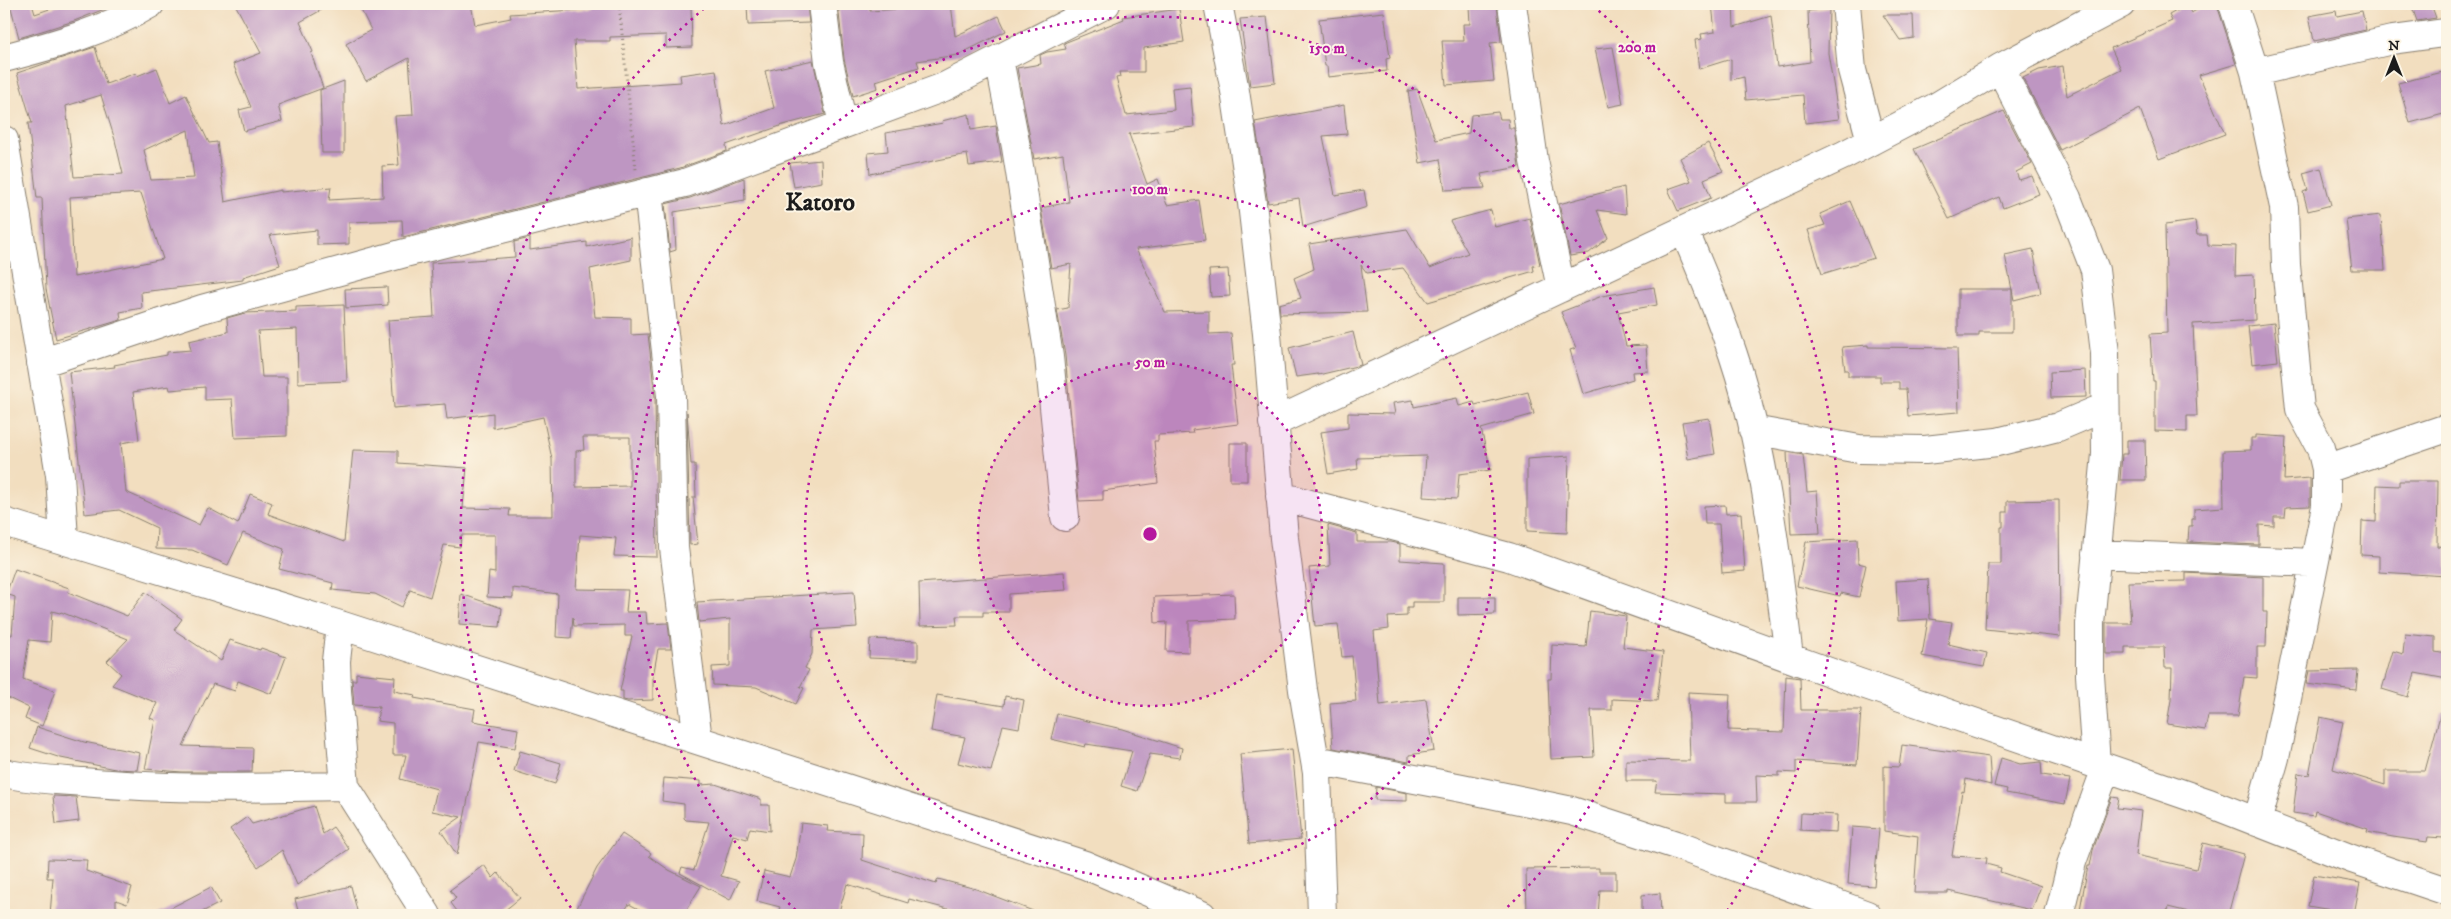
<svg xmlns="http://www.w3.org/2000/svg" width="2451" height="919" font-family="'IM FELL DW Pica',serif">
  <style>
    .building { fill: #be96c2; fill-rule: evenodd }
    .lines { fill: none; stroke-linecap: round; stroke-linejoin: round }
    .minor-casing { stroke: #877d6e; stroke-width: 30 }
    .path { stroke: #877d6e; stroke-width: 3; stroke-dasharray: 1 4; stroke-linecap: butt }
    .minor { stroke: #fff; stroke-width: 28 }
    .ring { fill: none; stroke: #b5179e; stroke-width: 2.5; stroke-dasharray: 2.5 5 }
    .labels { text-anchor: middle; dominant-baseline: central; stroke-width: 4; stroke-linejoin: round; paint-order: stroke }
    .district-label { font-size: 25px; font-weight: bold; fill: #1c1c1c; stroke: #fcf5e5 }
    .centre { fill: #b5179e; stroke: #fcf5e5; stroke-width: 2.5 }
    .ring-label { font-size: 15px; text-anchor: middle; font-weight: bold; fill: #b5179e; stroke: #fcf5e5; stroke-width: 4; stroke-linejoin: round; paint-order: stroke }
  </style>
  <rect width="100%" height="100%" fill="#fcf5e5"/>
  <filter id="ink" filterUnits="userSpaceOnUse"><feTurbulence type="fractalNoise" baseFrequency=".02" numOctaves="2"/><feDisplacementMap in="SourceGraphic" scale="10" xChannelSelector="R" yChannelSelector="G"/><feConvolveMatrix kernelMatrix="1 2 1 2 8 2 1 2 1" color-interpolation-filters="sRGB"/></filter>
  <filter id="wash" filterUnits="userSpaceOnUse"><feTurbulence type="fractalNoise" baseFrequency=".0096" numOctaves="4" result="noise"/><feDisplacementMap in="SourceGraphic" scale="20" xChannelSelector="R" yChannelSelector="G"/><feGaussianBlur stdDeviation="1.12" result="paint"/><feColorMatrix in="noise" values="0 0 0 0 0 0 0 0 0 0 0 0 0 0 0 0 0 1.4 0 .05"/><feComposite in="paint" operator="in"/></filter>
  <g filter="url(#wash)">
    <rect width="100%" height="100%" fill="#f2debf"/>
    <g id="blocks">
      <path class="building" d="M10 4H32L35 14 64 4H117L74 21 19 38Z
        M235 4H332L300 22 313 52 311 53 323 88 278 105 282 121 244 131 239 110 251 107 233 64 261 53Z
        M358 4H471L475 25 511 18 510 14 592 9V5L689 4 691 6 692 47 666 48V35L610 37V41H574L578 89 681 82 680 75 716 70 724 126 774 108 765 71 813 60 825 114 783 125 726 145 727 151 680 168 403 237 402 220 349 222V244L317 245V230L270 235 280 265 243 277V280L141 292 142 308 120 312 121 320 56 339 46 289 42 198H37L28 123H32L17 73 95 47 106 84 136 73 137 76 157 68 170 103 186 95 209 143 217 142 225 202 281 190V192L331 187 329 200 383 197 382 166 399 165 395 116 413 115 409 58 366 81 346 44 371 30ZM101 95 115 140 123 174 74 177 66 106ZM188 130 194 178 151 180 144 150ZM141 193 163 259 74 277 70 197Z
        M747 4H807L809 23 748 25Z
        M838 4H870V11L914 8 929 4H951L955 36 999 16 1006 31 958 55 917 61 919 67 876 81 878 88 853 96 844 59Z
        M1497 4 1501 42 1490 43 1494 81 1446 85 1442 41H1464L1463 24H1470L1469 6Z
        M1712 4H1733L1734 27 1771 16 1777 67 1810 62 1808 11 1829 8 1828 53 1839 119 1805 123 1803 95 1746 100 1744 77 1731 80V59L1699 69 1695 40 1702 39 1701 34 1715 32Z
        M2208 4H2216L2218 8 2236 64 2199 75 2225 134 2159 159 2140 109 2060 150 2023 78 2039 70 2063 66 2067 96 2121 69 2111 48 2172 21 2169 15 2187 5 2191 13Z
        M2411 4H2431L2436 18 2417 21Z
        M1179 9 1184 42 1144 48V72H1119L1120 77 1116 78 1126 115 1174 110 1172 88 1190 86 1194 127 1129 134 1147 184 1158 179 1167 205 1199 200 1205 240 1136 249 1165 312 1209 311V334L1231 333 1234 365H1231L1238 424 1192 430 1193 433 1158 435V441H1154L1158 483 1103 491V500L1079 501 1065 355 1057 310 1068 308 1071 264 1051 268 1041 208 1069 202 1063 154 1034 159 1017 68 1041 64 1040 55 1047 52 1066 49 1064 43 1124 19 1123 17Z
        M2336 11 2337 16 2362 11 2366 30 2314 41 2309 16Z
        M1384 12 1390 58 1386 59 1387 71 1328 77 1327 66H1325L1319 19Z
        M1883 15H1913L1914 38 1900 40Z
        M1267 17 1275 83 1250 86 1240 19Z
        M1613 47 1623 104 1608 107 1595 49Z
        M2447 71V113L2410 123 2398 83Z
        M344 81V153H322L320 90Z
        M1417 89 1436 140 1469 133 1471 115 1498 112 1500 119H1508L1509 128H1514L1519 167 1481 174 1485 188 1445 190 1440 159 1420 163 1408 91Z
        M1344 105 1347 134 1323 136 1335 195 1364 190 1367 207 1303 227 1299 198 1268 203 1255 122Z
        M2004 111 2032 164 2016 172 2019 180 2032 176 2039 194 2003 208 1999 197 1949 219 1914 149Z
        M969 114 971 130 996 126 1002 162 969 166 967 154 870 174 868 153 888 151 886 133 943 123 942 121Z
        M1708 143 1723 171 1704 179 1711 198 1678 211 1668 189 1691 181 1680 158Z
        M821 160 822 182 794 187 790 163Z
        M2321 168 2331 205 2308 211 2303 192 2308 190 2303 173Z
        M744 178 745 200 674 212 676 250 670 252 665 204 690 198Z
        M1624 187 1626 214 1597 210 1608 238 1589 253 1570 256 1559 204Z
        M1850 201 1874 258 1822 274 1808 230 1825 225 1820 214Z
        M1491 210 1495 227 1530 218 1540 265 1533 266 1534 271 1428 302 1403 268 1367 273 1361 265 1367 312 1280 314 1279 304 1301 298 1294 278 1314 269 1309 244 1407 229 1430 268 1468 253 1450 221Z
        M2381 215 2385 270H2352L2346 219Z
        M2195 221 2197 235H2207L2208 245 2236 246 2235 276 2254 275 2255 320 2193 324 2197 416H2187V432L2155 431V381H2153L2150 334 2167 333 2165 225Z
        M631 237V260L590 269 595 317 631 318V335L648 334 655 397 657 557 614 556 616 538 580 535 576 589 628 590 626 612H646L647 624 668 623 671 649H658L653 677V700L628 701 623 700V691H620L632 636H625V625L574 626 573 617 571 638 556 637 558 594 513 588V598L487 597 489 572 495 573V535H461L460 547 444 545 430 597 410 590 402 607 375 594 332 590 333 583 279 569 284 549 243 533 228 565 192 550 156 549 157 528 119 510 85 514 69 372 115 367 114 365 167 355V352L191 350 189 341 228 332 227 318 245 313 296 311V307L344 305 347 381 298 383 297 329 258 331 262 377H287V436L235 438 232 399 205 400V387L170 390 169 386 133 392 139 440 121 443 126 492 199 525 208 508 238 524 250 494 272 503 268 514 344 542 353 450 398 451V463L467 468 463 508 510 509 509 516H553L552 459 543 417 493 428V413L447 419 445 404 394 408 388 320 434 317 431 263 515 257 514 242 530 238V250L587 242V247ZM583 437H630V486L576 487V451L584 450Z
        M2033 249 2041 293 2014 300 2005 255Z
        M1228 269 1230 296 1211 297 1209 270Z
        M387 287 388 305 346 308 345 289Z
        M1654 287 1657 305 1618 312 1626 346 1646 345 1648 371 1632 372 1633 379 1583 394 1570 350 1576 348 1561 312 1602 296Z
        M1958 289H2012V332H1979V336H1958Z
        M2274 323 2278 361 2252 364 2248 326Z
        M1353 332 1361 365 1318 375V374L1296 377 1289 348Z
        M1868 345V347L1957 348 1959 412 1908 416 1906 389H1899V382H1880V376H1848V370H1845L1842 347Z
        M2085 370 2086 397 2051 398 2050 372Z
        M1528 392 1534 414 1481 429 1491 470 1459 474 1457 499 1423 497 1426 456 1357 458 1358 469 1328 474 1321 432 1348 428V413L1395 414 1393 403 1413 400 1414 407 1457 398 1459 406 1474 402 1475 405Z
        M687 412 691 464H695L696 497H693L698 544 690 545Z
        M1709 418 1715 454 1688 459 1682 422Z
        M2256 435 2286 437 2284 480 2310 478V506L2286 507 2285 517H2274V526L2259 525V545L2188 542 2189 526H2192V519H2194V509L2224 507 2223 451 2251 450V438H2256Z
        M2127 440H2145L2146 480H2120L2122 454H2127Z
        M1230 443H1247V481H1230Z
        M1787 452 1803 455 1807 492 1817 491 1820 533 1791 534Z
        M1569 456 1567 533 1527 531V459Z
        M2399 481H2438L2437 546 2447 547V576L2379 572V556L2361 555 2362 521 2376 522 2377 485 2399 486Z
        M2059 500 2060 637 1985 629 1988 564H2001V527H2003V512H2007V501Z
        M1725 505 1726 514 1741 513 1745 571 1722 573 1719 524H1705L1704 506Z
        M1328 525 1357 533V542H1391L1400 544V560L1444 563V602H1412V608H1407V616L1388 617 1389 629 1374 631 1380 705 1426 699 1434 751 1409 755V762L1333 748 1330 703 1356 701 1352 656 1342 657 1338 624 1315 626 1309 568 1330 566Z
        M1857 539 1858 563 1866 565 1859 597 1841 593 1840 596 1797 586 1806 542Z
        M15 569 69 588 68 592 127 616 145 592 182 619 174 630 221 661 230 640 260 650 261 648 286 657 272 694 238 681 235 691 213 684 183 746 253 748 252 772H182L145 769 155 720 150 718 157 703 112 685 121 674 107 661 128 639 61 612 60 613 52 611 50 642 29 640 23 679 55 691 42 726 25 719 29 708 4 696V634L12 635 15 597 6 594Z
        M1064 572 1066 590 1009 594V612H983V616H956L957 625 920 626 919 583Z
        M2186 573 2263 577V612H2267L2266 647H2257V678L2244 677 2238 716H2208L2205 730 2167 724 2171 700 2172 668H2165L2164 647H2125V654H2106V623H2131L2128 582 2186 581Z
        M1928 579 1930 619 1952 622 1948 644 1987 653 1984 667 1922 656 1928 619 1898 621 1896 581Z
        M854 592 857 627 813 630 812 654 805 668 809 670 800 687 804 688 796 704 756 687 713 685 712 667 730 666V619L699 622 697 602Z
        M461 594 502 608 500 627 459 624Z
        M1234 594 1235 619 1189 621V652L1166 651 1167 622 1155 623 1154 597Z
        M1458 597H1495V614L1458 615Z
        M1590 611 1626 616 1623 647 1663 652 1657 701 1612 699V710H1591L1594 757 1551 759 1548 679H1551L1552 645 1586 647Z
        M2405 634 2435 637V652L2447 654V679L2415 673 2408 697 2382 689 2393 651 2403 654Z
        M870 639 918 641V660L869 658Z
        M2358 670 2356 690 2306 684 2309 671Z
        M356 673 395 677 394 691 415 695 414 698 475 709 473 721 518 729 515 748 479 742 457 855 441 831 461 817 432 811 437 789 400 779 406 755H393V723L377 721 379 707 354 705 352 680H356Z
        M1786 676 1800 678 1801 710H1861L1857 765 1796 761V773L1779 772V776L1756 775 1757 802H1726V794L1655 792 1657 781H1626V760L1690 761 1688 692 1730 694 1728 730 1784 732Z
        M937 695 1004 706 1005 696 1024 700 1019 728 1003 725 991 771 958 763 965 737 931 731Z
        M2441 712H2447V799L2444 838 2428 837 2427 842 2393 837 2367 832 2368 829 2315 811 2314 816 2293 813 2298 773 2309 775 2320 717 2343 722 2333 769 2385 785V771H2425Z
        M1057 714 1122 729 1182 748 1180 758 1150 754 1137 791 1121 786 1132 751 1086 744 1085 747 1051 739Z
        M37 727 84 742 140 753 137 770 115 769 61 758 30 748Z
        M1902 745 1989 757 1991 785 1966 779 1964 792 1962 791 1952 856 1987 858 1986 864 2001 868 2000 872 2041 886 2032 910 1948 891V893H1914L1918 836 1884 831V766L1899 767Z
        M1292 749 1301 839 1249 844 1240 754Z
        M520 751 561 763 555 784 514 771Z
        M2001 758 2020 764 2041 762 2042 775 2070 779 2065 804 2006 793 2007 789 1994 786Z
        M664 778 701 781V785L715 784 761 799V805H769L770 831 750 828 747 839 733 835 721 876 739 881 730 900 680 873 682 867 694 870 709 822 686 820 684 818V804L662 801Z
        M1376 787 1407 793V801L1375 800Z
        M53 796 76 797 79 821 56 824Z
        M2112 797 2119 798 2117 808 2141 811 2136 855 2196 869 2203 843 2244 854 2228 915H2201L2168 907 2166 915H2079L2088 866H2090L2093 850Z
        M314 806 323 834 333 827 349 849 297 885 282 850 258 867 230 829 247 817 252 824Z
        M1801 813 1837 815 1836 832 1800 830Z
        M801 823 828 826 827 831 863 833 862 860 936 884 938 879 976 889 1038 913V915H971L909 899 908 903 847 884 838 915H777L780 907 757 901 764 871 790 877 796 859Z
        M1852 827 1879 829 1874 886 1848 884Z
        M622 834 651 853 649 856 669 870 701 886 683 915H650L629 904 622 915H589L577 908 597 868Z
        M48 859 87 860 86 871 132 887 127 904 116 900V915H50L53 878H47Z
        M484 865 493 878 498 873 520 898 499 915H460L451 903 456 898 450 890Z
        M1599 868V872H1616V890H1600L1598 915H1527L1526 869Z
        M2314 875 2360 883 2354 914 2308 906Z
        M351 886 358 915H299L295 899Z
        M211 887 220 903 196 915H157Z
        M1660 893 1661 915H1642V895Z"/>
    </g>
  </g>
  <g filter="url(#ink)">
    <use href="#blocks" fill-opacity="0" stroke="#877d6e" stroke-width="1"/>
    <g class="lines">
      <defs>
        <path id="minor" d="M822 4 829 62 843 124
          M1218 4 1235 91 1252 203 1267 334 1284 538 1303 690 1317 773 1322 915
          M1512 4 1534 161 1561 288
          M1846 4 1852 70 1871 141
          M2233 4 2255 72 2284 207 2286 265 2300 409 2321 448 2326 469V506L2275 758 2257 822
          M4 58C54 45 105 31 150 4
          M999 59 1016 147 1049 357 1065 517
          M2000 68 2067 198 2095 270 2105 353 2106 454 2090 624V675L2096 764
          M2255 72 2392 40 2444 33
          M4 140 60 475 64 539
          M648 192 671 396 674 548 698 740
          M1684 230C1707 284 1730 338 1745 394 1768 480 1778 569 1789 657
          M41 363 202 309 405 253 685 183 944 87 1106 4
          M1273 423 1844 155 1936 107 2000 68 2121 4
          M1753 430 1859 449 1925 450 1997 442 2058 427 2105 407
          M2326 469 2447 428
          M1280 496 1509 557 1857 682 2209 803 2352 859 2447 891
          M4 522 340 625 1085 865 1202 915
          M2096 554 2314 563
          M340 625 336 661 337 691 345 786 427 915
          M1315 760 1462 788 1572 811 1676 845 1867 915
          M4 773C30 779 56 780 83 782 171 790 258 788 345 786
          M2059 915 2072 862 2106 768"/>
      </defs>
      <use href="#minor" class="minor-casing"/>
      <path class="path" d="M619 4 636 170"/>
      <use href="#minor" class="minor"/>
    </g>
  </g>
  <circle cx="1150" cy="534" r="172" fill="#b5179e" fill-opacity=".12"/>
  <g class="ring">
    <circle cx="1150" cy="534" r="172"/>
    <circle cx="1150" cy="534" r="345"/>
    <path d="M801 915A517 517 0 1 1 1499 915"/>
    <path d="M575 914A689 689 0 0 1 707 6M1593 6A689 689 0 0 1 1725 914"/>
  </g>
  <g class="labels">
    <g class="district-label">
      <text x="820" y="202">Katoro</text>
    </g>
  </g>
  <circle cx="1150" cy="534" r="8" class="centre"/>
  <g class="ring-label">
    <text x="1637" y="52">200 m</text>
    <text x="1327" y="53">150 m</text>
    <text x="1150" y="194">100 m</text>
    <text x="1150" y="367">50 m</text>
  </g>
  <rect width="2451" height="919" fill="none" stroke="#fcf5e5" stroke-width="20"/>
  <g transform="translate(2394 58)" stroke="#fcf5e5" stroke-width="4" paint-order="stroke">
  <path d="M0-4L9 19L0 12L-9 19Z" fill="#1c1c1c"/>
  <text y="-8" font-size="14" font-weight="bold" text-anchor="middle" fill="#1c1c1c">N</text>
  </g>
</svg>
